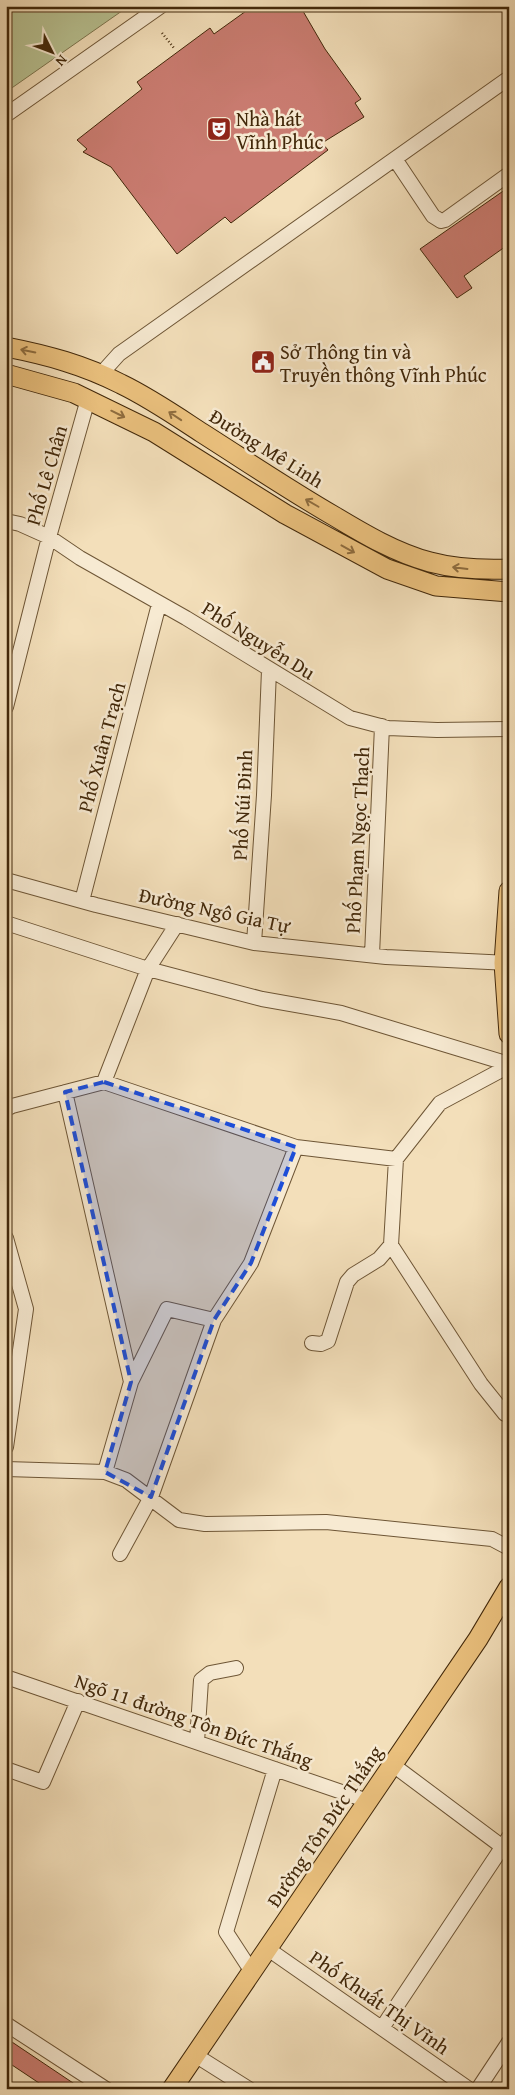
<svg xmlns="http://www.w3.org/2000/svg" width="515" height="2095" font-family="'Gentium Book Plus',serif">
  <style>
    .green { fill: #b8c292; stroke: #7d754e }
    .building { fill: #ca7c71; stroke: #42280a }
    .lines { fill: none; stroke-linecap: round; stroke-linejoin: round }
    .minor-casing { stroke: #6e5636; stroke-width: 16 }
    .major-casing { stroke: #42280a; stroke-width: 21 }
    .path { stroke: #42280a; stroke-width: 2.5; stroke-dasharray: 1 2.5; stroke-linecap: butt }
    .minor { stroke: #f7ead2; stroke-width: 14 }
    .major { stroke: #eac07d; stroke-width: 19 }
    .oneway { stroke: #8e6c3e }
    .marked { fill: #1d4ed8; fill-opacity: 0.2; stroke: #1d4ed8; stroke-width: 4; stroke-dasharray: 10 6; stroke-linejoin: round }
    .labels { text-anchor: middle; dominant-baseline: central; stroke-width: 5; stroke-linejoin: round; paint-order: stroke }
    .poi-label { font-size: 20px; fill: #42280a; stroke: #f7ead2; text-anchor: start }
    .street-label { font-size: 20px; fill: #42280a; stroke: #f7ead2 }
  </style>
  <rect width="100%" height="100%" fill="#f3dfba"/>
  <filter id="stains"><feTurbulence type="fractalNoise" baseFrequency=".004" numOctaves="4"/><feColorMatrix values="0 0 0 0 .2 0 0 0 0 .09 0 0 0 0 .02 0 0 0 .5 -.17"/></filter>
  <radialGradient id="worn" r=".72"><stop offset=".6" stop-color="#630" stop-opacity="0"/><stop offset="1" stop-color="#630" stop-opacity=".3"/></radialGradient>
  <path class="green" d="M6 6H129L6 92Z"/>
  <path class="building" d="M253 6H300L325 49 361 99 355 103 364 117 322 143 328 150 231 223 225 217 177 254 111 167 83 152 87 149 77 140 142 89 137 82 210 28 214 34Z
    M509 187V244L464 276 472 288 457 298 420 249Z
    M6 2038 82 2089H48L6 2061Z"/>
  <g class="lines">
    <defs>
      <path id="minor" d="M6 115 161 6
        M395 159 433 216 441 221 445 220 509 174
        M101 374 119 354 509 78
        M6 521 20 524 49 537 80 558 186 618 350 718 388 728 437 730 509 729
        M6 707 49 537 88 399
        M6 880 96 905 254 943 386 957 509 963
        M82 901 159 604
        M6 923 148 969 262 999 341 1013 509 1064
        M254 943 264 795 269 670
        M372 955 382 726
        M104 1082 148 969 177 924
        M65 1092 131 1382
        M6 1109 12 1106 104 1082 296 1147 396 1159 440 1103 509 1066
        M396 1159 391 1245 481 1384 505 1414 509 1415
        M6 1238 26 1309 6 1447
        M312 1343 321 1344 328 1341 347 1282 353 1275 379 1259 391 1245
        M6 1469 105 1472 126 1480 179 1520 205 1524 326 1522 492 1539 509 1548
        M105 1472 131 1382 167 1309 214 1320
        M120 1554 151 1497 214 1320 251 1263 296 1147
        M6 1677 368 1801
        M197 1742 201 1680 210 1673 236 1668
        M393 1765 508 1851
        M6 1769 43 1782 78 1701
        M268 1949 469 2089
        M252 1972 226 1932 275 1769
        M6 2024 106 2089
        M382 2028 509 1837
        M195 2055 249 2089
        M478 2089 509 2042"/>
      <path id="major" d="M6 347C47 355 84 365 121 384 150 398 176 416 202 433 246 461 289 490 334 516 364 534 396 553 430 562 456 569 482 570 509 569
        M6 374 74 393 154 432 285 514 387 569 436 586 509 592
        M509 891 504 963 509 1034
        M172 2089 478 1639 509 1587"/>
    </defs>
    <use href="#minor" class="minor-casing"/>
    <use href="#major" class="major-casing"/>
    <path class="path" d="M162 33 174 48"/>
    <use href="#minor" class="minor"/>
    <use href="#major" class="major"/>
  </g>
  <defs><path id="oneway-shaft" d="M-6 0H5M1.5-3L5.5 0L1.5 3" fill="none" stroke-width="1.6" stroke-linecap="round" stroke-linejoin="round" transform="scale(1.25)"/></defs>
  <g class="oneway">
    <use href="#oneway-shaft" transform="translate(28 351) rotate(-169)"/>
    <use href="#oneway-shaft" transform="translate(118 414) rotate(26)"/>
    <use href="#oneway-shaft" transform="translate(175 416) rotate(-146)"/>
    <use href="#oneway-shaft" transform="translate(312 503) rotate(-150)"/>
    <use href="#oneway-shaft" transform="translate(348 549) rotate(29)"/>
    <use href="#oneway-shaft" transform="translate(460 568) rotate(-173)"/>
  </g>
  <path class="marked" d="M104 1082 296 1147 251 1263 214 1320 151 1497 105 1472 131 1382 65 1092Z"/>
  <defs>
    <symbol id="theatre-square" viewBox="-11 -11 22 22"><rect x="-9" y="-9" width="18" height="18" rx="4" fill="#8f2418" stroke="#f7ead2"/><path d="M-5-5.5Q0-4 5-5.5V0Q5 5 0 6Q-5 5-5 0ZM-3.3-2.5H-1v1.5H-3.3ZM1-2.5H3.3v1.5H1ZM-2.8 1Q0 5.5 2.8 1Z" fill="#fff"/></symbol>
    <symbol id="civic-square" viewBox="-11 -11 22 22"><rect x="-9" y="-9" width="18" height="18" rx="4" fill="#8f2418" stroke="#f7ead2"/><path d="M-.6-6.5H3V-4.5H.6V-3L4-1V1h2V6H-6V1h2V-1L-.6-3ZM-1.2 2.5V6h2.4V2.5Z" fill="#fff"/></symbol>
  </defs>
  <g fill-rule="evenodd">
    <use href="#theatre-square" x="205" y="115" width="28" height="28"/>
    <use href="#civic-square" x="249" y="348" width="28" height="28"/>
  </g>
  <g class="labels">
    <g class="poi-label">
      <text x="236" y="118">Nhà hát<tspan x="236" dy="23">Vĩnh Phúc</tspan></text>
      <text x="280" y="351">Sở Thông tin và<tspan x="280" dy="23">Truyền thông Vĩnh Phúc</tspan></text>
    </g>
    <g class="street-label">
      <text transform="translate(267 448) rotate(32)">Đường Mê Linh</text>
      <text transform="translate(46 475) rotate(-74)">Phố Lê Chân</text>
      <text transform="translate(259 640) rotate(32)">Phố Nguyễn Du</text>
      <text transform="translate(101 747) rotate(-75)">Phố Xuân Trạch</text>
      <text transform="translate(242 805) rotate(-87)">Phố Núi Đinh</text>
      <text transform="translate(357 840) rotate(-87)">Phố Phạm Ngọc Thạch</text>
      <text transform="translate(215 910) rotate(12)">Đường Ngô Gia Tự</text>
      <text transform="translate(194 1720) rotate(19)">Ngõ 11 đường Tôn Đức Thắng</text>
      <text transform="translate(324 1826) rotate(-56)">Đường Tôn Đức Thắng</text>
      <text transform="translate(380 2002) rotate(35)">Phố Khuất Thị Vĩnh</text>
    </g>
  </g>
  <rect width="515" height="2095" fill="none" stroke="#f3dfba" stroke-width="25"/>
  <rect x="8" y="8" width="500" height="2080" fill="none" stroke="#42280a" stroke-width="2.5"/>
  <rect x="12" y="12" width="490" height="2070" fill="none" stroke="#42280a"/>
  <g transform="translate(52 52) rotate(132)" stroke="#f7ead2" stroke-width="4" paint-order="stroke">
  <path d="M0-4L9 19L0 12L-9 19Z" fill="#42280a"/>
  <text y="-8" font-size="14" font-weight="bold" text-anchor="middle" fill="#42280a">N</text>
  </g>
  <rect width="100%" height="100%" filter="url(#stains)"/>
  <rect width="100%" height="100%" fill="url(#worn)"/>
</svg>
